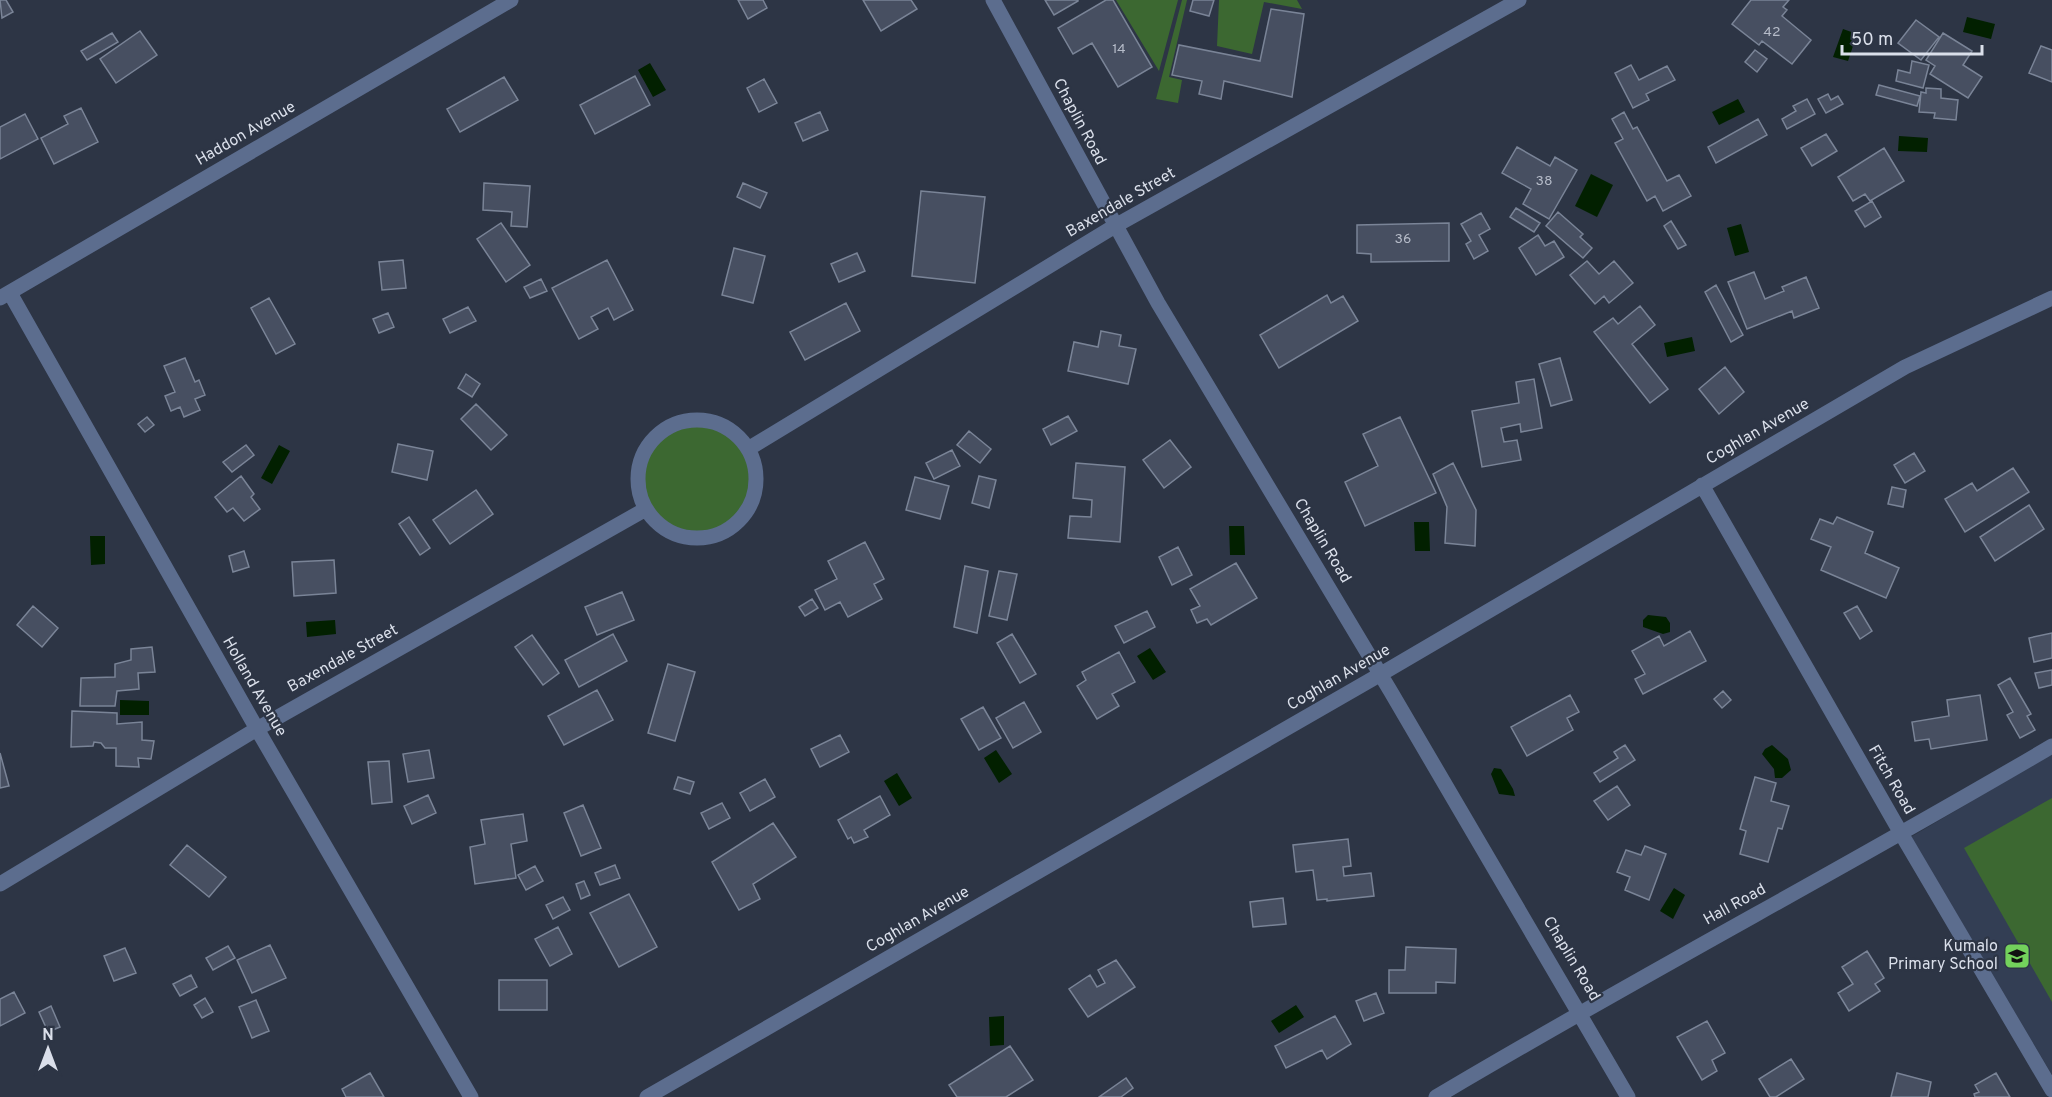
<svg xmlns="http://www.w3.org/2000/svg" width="2052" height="1097" font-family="Overpass,sans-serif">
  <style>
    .built { fill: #333e54 }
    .green { fill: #3c6831 }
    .water { fill: #022000 }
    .building { fill: #474f61; stroke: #7a8497; stroke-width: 1.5 }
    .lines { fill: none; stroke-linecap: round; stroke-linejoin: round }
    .minor { stroke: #5c6d8e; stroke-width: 15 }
    .labels { text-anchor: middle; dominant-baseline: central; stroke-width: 4.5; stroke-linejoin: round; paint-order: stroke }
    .number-label { font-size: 14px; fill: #b5bbc8 }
    .street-label { font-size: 16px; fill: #dadfea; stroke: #2d3545 }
    .poi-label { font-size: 16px; fill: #dadfea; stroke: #2d3545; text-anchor: end }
  </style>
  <rect width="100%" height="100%" fill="#2d3545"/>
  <path class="built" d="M2052 754V1075L1911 837Z"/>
  <path class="green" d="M1116 0H1178L1159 71Z
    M1182 0H1187L1169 77 1182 80 1178 103 1156 99Z
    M1219 0H1297L1302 9 1264 2 1252 54 1217 46Z
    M638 479a59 59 0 1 1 118 0a59 59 0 1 1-118 0Z
    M2052 798V1002L1964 848Z"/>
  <path class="water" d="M1967 17 1995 24 1991 39 1963 32Z
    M1843 29 1857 34 1848 61 1833 57Z
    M650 63 666 90 653 97 638 70Z
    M1738 99 1745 112 1719 125 1712 112Z
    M1899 136 1928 138 1927 152 1898 151Z
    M1591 174 1613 185 1597 217 1575 206Z
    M1741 224 1749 252 1735 256 1727 228Z
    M1692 337 1695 351 1667 357 1664 343Z
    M279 445 290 451 272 484 261 478Z
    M1414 522H1429L1430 551H1415Z
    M1229 526H1244L1245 555H1230Z
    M90 536H105V564L91 565Z
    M1648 615 1666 617 1670 623V632L1663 634 1643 627V620Z
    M335 620 336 634 307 637 306 622Z
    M1150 648 1166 672 1153 680 1137 656Z
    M120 700 149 701V715H120Z
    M1772 745 1788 759 1791 770 1782 778H1775L1774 769 1762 754 1765 749Z
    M996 750 1012 774 999 783 984 758Z
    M1494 768 1501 769 1513 789 1515 796 1499 794 1491 774Z
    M897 773 912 798 899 806 884 781Z
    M1674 888 1685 895 1673 919 1660 911Z
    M1296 1005 1304 1017 1279 1033 1271 1021Z
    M1004 1016V1045L990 1046 989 1017Z"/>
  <path class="building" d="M0 0H6L13 12 2 18Z
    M738 0H763L767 8 748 19Z
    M863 0H911L917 9 881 31Z
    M1045 0H1078V1L1054 15Z
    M1106 0H1113L1152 67 1118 87 1092 43 1073 54 1058 28Z
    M1193 0H1214L1209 16 1190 11Z
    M1751 0H1789L1783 7 1787 10 1782 16 1811 40 1792 64 1762 41 1759 45 1732 24Z
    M1271 9 1304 14 1292 97 1224 81 1221 99 1199 94 1202 81 1172 75 1179 45 1260 61Z
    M1916 20 1939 37 1921 60 1898 43Z
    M140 31 157 55 116 83 100 59Z
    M112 33 118 42 87 60 81 51Z
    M1943 33 1972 51 1963 65 1982 77 1968 98 1930 74 1935 66 1926 60Z
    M2041 46 2052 50V82L2029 73Z
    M1755 50 1767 59 1757 72 1745 62Z
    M1912 61 1929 65 1923 88 1896 81 1898 70 1910 73Z
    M1631 65 1639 80 1667 66 1675 80 1646 94 1649 100 1633 108 1615 73Z
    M635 76 650 105 595 134 580 105Z
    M504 77 518 100 460 132 447 109Z
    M764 79 777 103 759 112 747 88Z
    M1879 85 1920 96 1917 106 1876 95Z
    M1926 88 1941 89V98L1958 100 1956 120 1934 118 1935 113 1919 112 1921 92 1926 93Z
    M1828 94 1831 100 1838 96 1843 104 1826 113 1818 99Z
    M1807 99 1815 114 1787 129 1782 119 1796 111 1793 106Z
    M81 108 98 142 54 164 41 138 68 124 64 116Z
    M820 112 828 130 803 141 795 123Z
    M1624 112 1633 129 1637 127 1667 181 1679 175 1691 196 1663 211 1655 196 1647 201 1615 143 1623 139 1612 119Z
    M25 114 38 139 0 159V127Z
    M1758 119 1767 135 1716 163 1708 147Z
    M1826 134 1837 151 1812 166 1801 148Z
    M1517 147 1550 166 1555 157 1577 170 1549 219 1523 204 1531 189 1502 173Z
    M1884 148 1904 181 1870 201 1865 194 1853 201 1838 177Z
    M484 183 530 186 527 227 511 226 512 212 483 210Z
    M743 183 767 193 760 208 737 197Z
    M921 191 985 197 975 283 912 276Z
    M1872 201 1881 217 1865 227 1855 211Z
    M1516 208 1540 223 1534 232 1510 217Z
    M1558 212 1583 234 1580 237 1592 248 1583 258 1546 226Z
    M1481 213 1490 229 1479 235 1488 251 1474 259 1466 244 1471 241 1461 224Z
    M1671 221 1686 245 1678 249 1664 226Z
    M501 223 530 265 506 282 477 239Z
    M1449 223V261L1371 262V254L1357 253V225Z
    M1538 235 1545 246 1554 241 1564 257 1536 275 1519 248Z
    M734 248 765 256 753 303 722 295Z
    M857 253 865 271 839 282 831 264Z
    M403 260 406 288 382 290 379 262Z
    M607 260 633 310 614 320 608 308 591 317 598 329 579 339 552 288Z
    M1587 261 1599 274 1614 261 1633 283 1609 303 1604 296 1595 304 1570 275Z
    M1754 272 1765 299 1784 291 1782 287 1806 277 1819 308 1794 318 1792 311 1747 329 1728 282Z
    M541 279 547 291 530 298 524 287Z
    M1716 285 1743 335 1731 342 1705 292Z
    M1327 295 1331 303 1343 296 1358 321 1279 368 1260 335Z
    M269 298 295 344 276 354 251 308Z
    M846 303 860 331 805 360 790 332Z
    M1640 306 1655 325 1632 344 1668 389 1650 403 1594 332 1613 318 1618 324Z
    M468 307 476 321 450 333 443 319Z
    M388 313 394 327 379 333 373 319Z
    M1101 331 1121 335 1119 346 1136 349 1128 384 1068 371 1074 342 1098 347Z
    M185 358 195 382 199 380 205 395 195 399 200 410 184 417 180 407 171 411 165 396 175 392 164 366Z
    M1560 358 1572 400 1551 406 1539 364Z
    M1725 367 1744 392 1719 414 1699 389Z
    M466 374 480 384 472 397 458 388Z
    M1534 379 1542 428 1521 432 1520 424 1501 428 1504 442 1517 440 1521 460 1482 467 1472 411 1519 403 1516 382Z
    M476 404 507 435 491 450 461 419Z
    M1068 416 1077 431 1051 445 1043 429Z
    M147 417 154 425 145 432 138 424Z
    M1400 417 1436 493 1365 526 1345 482 1378 466 1363 434Z
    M969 431 991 449 980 463 957 445Z
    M1170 440 1191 467 1164 488 1143 460Z
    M398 444 433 451 427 480 392 472Z
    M246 445 254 455 232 472 223 462Z
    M952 450 960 466 934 479 926 463Z
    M1914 453 1925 471 1905 483 1894 465Z
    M1076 463 1125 467 1120 542 1068 538 1070 516 1091 517 1092 500 1073 498Z
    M1453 463 1476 510 1475 546 1445 543 1447 507 1433 474Z
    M2013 468 2029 492 1965 532 1945 499 1972 483 1977 491Z
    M241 476 254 494 251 497 260 509 244 521 233 508 227 512 215 497Z
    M979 476 996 480 989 508 972 503Z
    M915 477 949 486 940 519 906 510Z
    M1892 487 1906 490 1903 507 1888 504Z
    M476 490 493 514 450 544 433 520Z
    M2029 505 2044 529 1995 561 1980 537Z
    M409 517 430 548 420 555 399 524Z
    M1837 517 1873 532 1865 553 1899 568 1886 598 1821 570 1831 547 1811 539 1820 519 1833 524Z
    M865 542 884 579 874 584 882 599 848 617 840 602 825 610 815 590 837 579 828 561Z
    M1178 547 1192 575 1172 585 1159 557Z
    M244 551 249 567 233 572 229 556Z
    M334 560 336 593 294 596 292 562Z
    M1236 563 1257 598 1211 625 1207 619 1197 623 1191 610 1200 606 1190 589Z
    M965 566 988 571 977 633 954 627Z
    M999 571 1017 574 1007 620 989 616Z
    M622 592 634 620 597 635 585 607Z
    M812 599 818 608 805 616 799 607Z
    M33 606 58 628 42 647 17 625Z
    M1857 606 1872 631 1860 639 1844 613Z
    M1147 611 1155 627 1124 643 1115 626Z
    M1690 631 1706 661 1643 694 1635 679 1645 674 1632 651 1659 636 1664 646Z
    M2052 633V658L2034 662 2029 638Z
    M613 634 627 661 579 687 565 660Z
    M1012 634 1036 674 1020 683 997 643Z
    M532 635 559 673 543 685 515 647Z
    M152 647 155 672 138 673 139 689 117 691 115 706H80L81 678 115 677V664L131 660V649Z
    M1119 652 1135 682 1112 694 1119 706 1097 719 1077 686 1086 680 1082 672Z
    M668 664 695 672 675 741 648 733Z
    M2052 670V685L2039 688 2035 673Z
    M2010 678 2031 714 2027 716 2035 730 2020 738 2007 715 2013 712 1998 685Z
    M597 690 613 720 564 745 548 716Z
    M1723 691 1731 700 1722 708 1714 699Z
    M1570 695 1579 712 1567 718 1573 730 1527 756 1511 727Z
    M1980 695 1987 740 1931 749 1929 739 1915 741 1912 722 1949 716 1947 700Z
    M1024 702 1041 732 1013 748 996 718Z
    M983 707 1001 738 979 750 961 719Z
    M72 711 117 713V724L142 722V740L154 741 151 759 138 758 139 767 116 766V748H105L101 743 94 742 93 746 71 747Z
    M840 735 849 752 820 767 811 749Z
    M1625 745 1635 760 1600 782 1594 773 1618 758 1614 752Z
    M429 750 434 778 408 782 403 754Z
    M0 753 9 786 0 788Z
    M389 761 392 802 372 804 368 762Z
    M678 777 694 782 690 794 674 789Z
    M1755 777 1776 783 1771 801 1789 806 1782 829 1778 828 1768 862 1740 854 1746 831 1740 829Z
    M765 779 775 797 750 811 740 793Z
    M1617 786 1630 805 1608 820 1594 801Z
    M428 795 436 813 412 824 404 806Z
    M880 796 890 815 864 830 868 837 854 843 851 837 848 839 838 820Z
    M722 803 730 818 709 829 701 813Z
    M583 805 601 848 581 856 564 813Z
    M523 814 527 841 511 844 516 878 475 884 470 847 485 844 481 820Z
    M773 823 796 857 753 884 760 899 739 910 712 862Z
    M1348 839 1351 866 1343 867 1344 876 1371 873 1374 896 1327 901V899L1317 900 1313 870 1296 872 1293 845Z
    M187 845 226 877 209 897 170 865Z
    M1645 846 1666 854 1649 900 1625 890 1630 877 1617 872 1626 850 1641 855Z
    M615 865 620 878 600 885 595 873Z
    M535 866 543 881 526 890 518 875Z
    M584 881 590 895 581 899 576 884Z
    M629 894 657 947 619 967 590 913Z
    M563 897 570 910 553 919 546 905Z
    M1283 898 1286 924 1253 927 1250 902Z
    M558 927 572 954 550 966 535 939Z
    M270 945 286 978 252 993 237 960Z
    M228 946 235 958 213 970 206 958Z
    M1406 947 1456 949 1455 983 1436 982V993H1389V970H1405Z
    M125 948 136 973 114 981 104 956Z
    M1867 951 1884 978 1875 984 1880 991 1849 1011 1838 993 1853 984 1842 967Z
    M1116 960 1135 987 1088 1017 1069 989 1090 975 1097 987 1105 983 1098 970Z
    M191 975 197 987 180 996 173 984Z
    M499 980H547V1010H499Z
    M14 992 25 1013 0 1026V999Z
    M1376 993 1384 1013 1364 1021 1356 1001Z
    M205 998 213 1012 202 1018 194 1005Z
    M256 1000 269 1031 252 1038 239 1007Z
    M51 1006 60 1027 48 1032 39 1012Z
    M1335 1016 1351 1044 1327 1059 1322 1050 1286 1068 1275 1046Z
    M1707 1021 1725 1053 1712 1060 1717 1071 1702 1080 1677 1037Z
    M1010 1046 1033 1080 1006 1097H957L949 1085Z
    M1791 1059 1804 1079 1776 1097H1770L1759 1079Z
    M370 1073 384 1097H346L342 1089Z
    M1897 1073 1931 1082 1928 1097H1891Z
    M1996 1073 2010 1097H1975L1974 1094 1979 1092 1975 1085Z
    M1126 1078 1133 1088 1121 1097H1099Z"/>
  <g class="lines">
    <path class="minor" d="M993 0 1158 303 1391 692 1628 1097
      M10 293 257 729 471 1097
      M0 298 511 0
      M638 479a59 59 0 1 1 118 0a59 59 0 1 1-118 0Z
      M748 449 1115 226 1519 0
      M1702 485 1902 835 2052 1090
      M0 884 257 729 646 509
      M647 1097 1381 674 1905 367 2052 298
      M1436 1097C1639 976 1849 866 2052 746"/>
  </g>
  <defs>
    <symbol id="school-square" viewBox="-11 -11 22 22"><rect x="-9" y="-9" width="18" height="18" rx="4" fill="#73d25c" stroke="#2d3545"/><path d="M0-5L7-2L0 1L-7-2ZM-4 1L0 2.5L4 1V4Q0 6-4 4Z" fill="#111"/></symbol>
  </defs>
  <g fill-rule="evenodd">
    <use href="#school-square" x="2002" y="941" width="30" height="30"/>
  </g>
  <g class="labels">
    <g class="number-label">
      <text x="1772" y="32">42</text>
      <text x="1119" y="49">14</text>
      <text x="1544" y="181">38</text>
      <text x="1403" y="239">36</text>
    </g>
    <g class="street-label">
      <text transform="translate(1079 122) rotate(62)">Chaplin Road</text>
      <text transform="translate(246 134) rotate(-30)">Haddon Avenue</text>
      <text transform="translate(1121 203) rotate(-30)">Baxendale Street</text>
      <text transform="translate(1758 432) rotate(-30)">Coghlan Avenue</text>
      <text transform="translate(1322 541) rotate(59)">Chaplin Road</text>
      <text transform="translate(343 659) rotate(-29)">Baxendale Street</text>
      <text transform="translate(1339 678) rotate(-30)">Coghlan Avenue</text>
      <text transform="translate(254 687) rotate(60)">Holland Avenue</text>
      <text transform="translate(1891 780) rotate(60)">Fitch Road</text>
      <text transform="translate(1735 905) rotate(-29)">Hall Road</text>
      <text transform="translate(918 920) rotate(-30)">Coghlan Avenue</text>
      <text transform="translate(1571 959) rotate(59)">Chaplin Road</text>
    </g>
    <g class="poi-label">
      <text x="1998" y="947">Kumalo<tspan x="1998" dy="18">Primary School</tspan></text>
    </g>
  </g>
  <g transform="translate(48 1049)" stroke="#2d3545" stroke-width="4.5" paint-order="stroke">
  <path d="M0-4.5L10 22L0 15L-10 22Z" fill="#dadfea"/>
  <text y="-9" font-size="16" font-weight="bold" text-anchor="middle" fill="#dadfea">N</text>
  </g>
  <path d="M1842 45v9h140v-9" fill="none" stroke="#dadfea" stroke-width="3"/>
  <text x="1851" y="45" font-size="18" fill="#dadfea" stroke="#2d3545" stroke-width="4.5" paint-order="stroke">50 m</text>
</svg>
